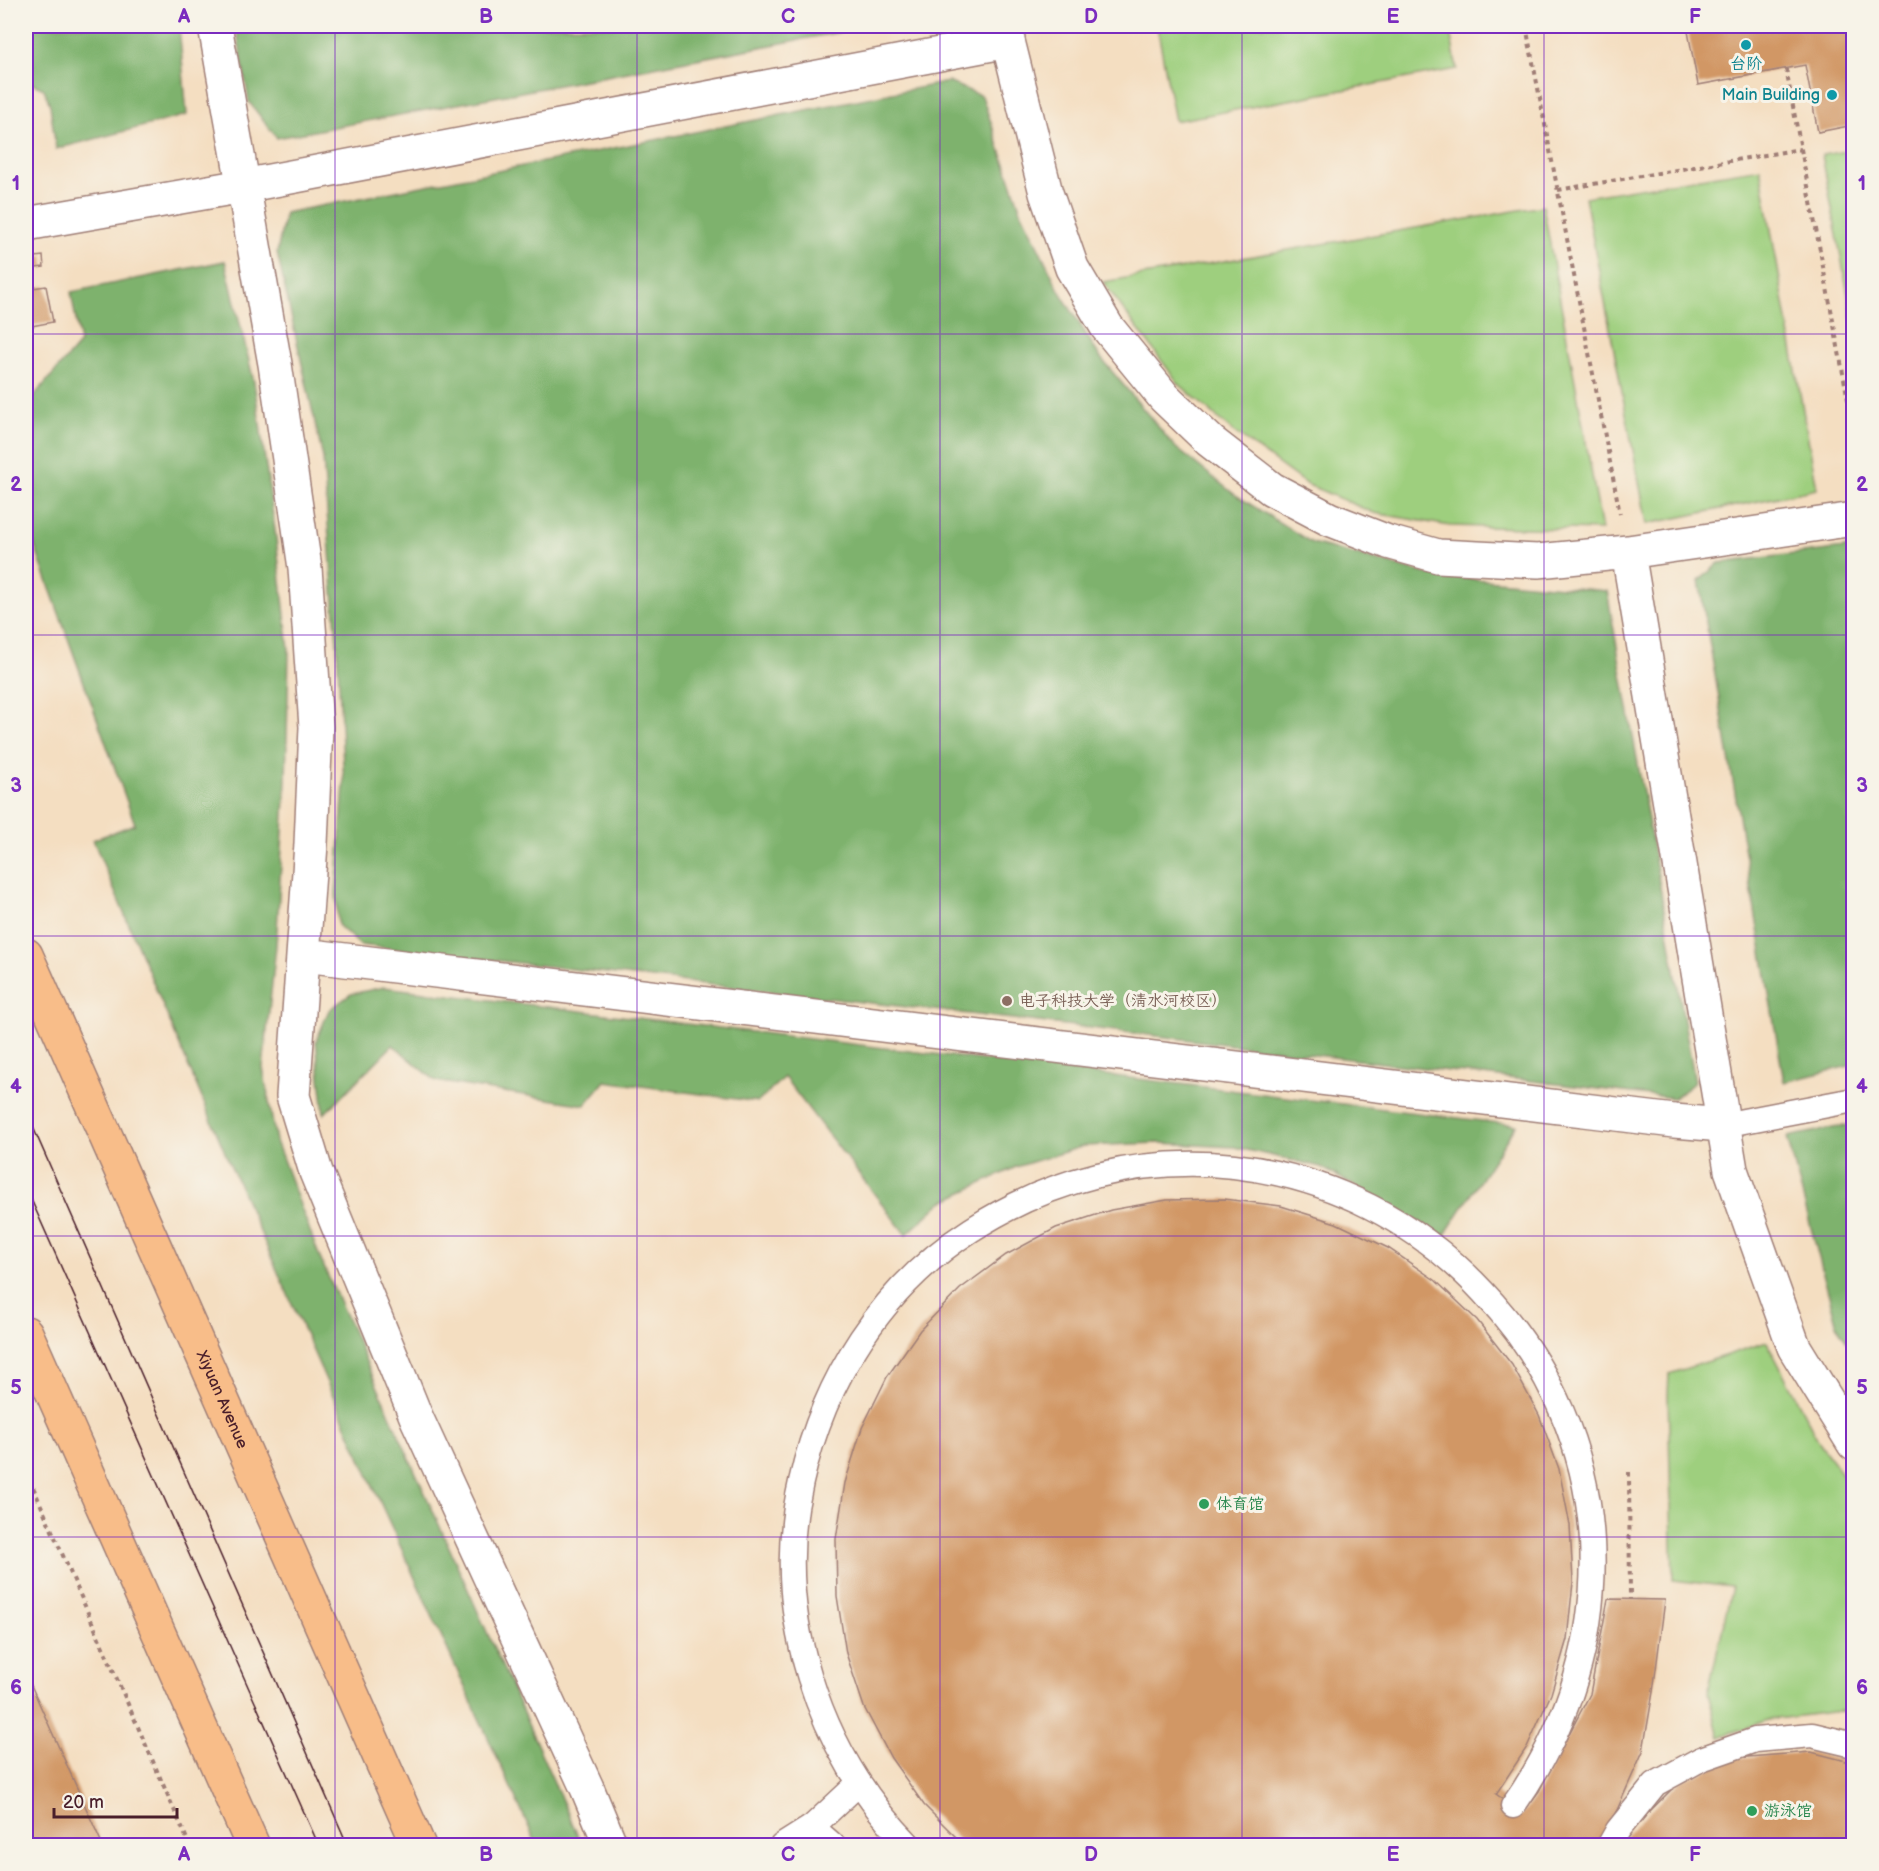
<svg xmlns="http://www.w3.org/2000/svg" width="1879" height="1871" font-family="'Balsamiq Sans','LXGW WenKai TC',sans-serif">
  <style>
    .green { fill: #9ecf7e; stroke: #747754; stroke-width: 1.5 }
    .forest { fill: #7eb26d; stroke: #64684c; stroke-width: 1.5 }
    .building { fill: #d19765 }
    .lines { fill: none; stroke-linecap: round; stroke-linejoin: round }
    .service-casing { stroke: #9f7e76; stroke-width: 27 }
    .minor-casing { stroke: #9f7e76; stroke-width: 36 }
    .primary-casing { stroke: #9f7e76; stroke-width: 36 }
    .path { stroke: #9f7e76; stroke-width: 4; stroke-dasharray: 4.5 4.5; stroke-linecap: butt }
    .service { stroke: #fff; stroke-width: 24 }
    .minor { stroke: #fff; stroke-width: 33 }
    .primary { stroke: #f8bd89; stroke-width: 33 }
    .tram { stroke: #4a1f2b; stroke-width: 1.5 }
    .grid { fill: none; stroke: #7b2cbf; stroke-width: 1.5; stroke-opacity: 0.55 }
    .culture-dot { fill: #0f9aa8; stroke: #f7f3e8; stroke-width: 2 }
    .education-dot { fill: #8d6e63; stroke: #f7f3e8; stroke-width: 2 }
    .leisure-dot { fill: #2e9e5b; stroke: #f7f3e8; stroke-width: 2 }
    .labels { text-anchor: middle; dominant-baseline: central; stroke-width: 6; stroke-linejoin: round; paint-order: stroke }
    .culture-label { font-size: 16px; fill: #0d838f; stroke: #f7f3e8 }
    .education-label { font-size: 16px; fill: #785e54; stroke: #f7f3e8; text-anchor: start }
    .street-label { font-size: 16px; fill: #4a1f2b; stroke: #f7f3e8 }
    .leisure-label { font-size: 16px; fill: #27864d; stroke: #f7f3e8; text-anchor: start }
    .neatline { fill: none; stroke: #7b2cbf; stroke-width: 2 }
    .grid-label { font-size: 20px; text-anchor: middle; font-weight: bold; fill: #7b2cbf }
  </style>
  <rect width="100%" height="100%" fill="#f7f3e8"/>
  <filter id="ink" filterUnits="userSpaceOnUse"><feTurbulence type="fractalNoise" baseFrequency=".0167" numOctaves="2"/><feDisplacementMap in="SourceGraphic" scale="12" xChannelSelector="R" yChannelSelector="G"/><feConvolveMatrix kernelMatrix="1 2 1 2 8 2 1 2 1" color-interpolation-filters="sRGB"/></filter>
  <filter id="wash" filterUnits="userSpaceOnUse"><feTurbulence type="fractalNoise" baseFrequency=".008" numOctaves="4" result="noise"/><feDisplacementMap in="SourceGraphic" scale="24" xChannelSelector="R" yChannelSelector="G"/><feGaussianBlur stdDeviation="1.35" result="paint"/><feColorMatrix in="noise" values="0 0 0 0 0 0 0 0 0 0 0 0 0 0 0 0 0 1.4 0 .05"/><feComposite in="paint" operator="in"/></filter>
  <g filter="url(#wash)">
    <rect width="100%" height="100%" fill="#f4dec1"/>
    <path class="green" d="M1157 26H1449L1457 69 1175 121Z
      M1853 150H1854L1853 321 1822 155Z
      M1760 168 1817 489 1647 524 1585 197Z
      M1543 206 1602 530 1450 526 1374 513 1306 484 1230 429 1179 384 1103 282Z
      M1767 1342 1820 1444 1853 1489V1717L1840 1711 1768 1720 1719 1737 1708 1692 1732 1587 1673 1580 1668 1396 1669 1374Z"/>
    <path class="forest" d="M26 26H179L187 115 56 149 50 105 44 89 26 81Z
      M236 26H872L277 138 249 102Z
      M948 82 982 96 1021 211 1060 292 1100 357 1175 447 1234 494 1312 543 1431 575 1607 591 1695 1082 1674 1098 1074 1026 360 945 338 925 336 893 344 785 337 644 323 458 277 253 285 213Z
      M225 261 254 382 275 530 289 649 286 782 276 946 263 1068 276 1141 320 1258 582 1845H537L381 1504 229 1162 93 840 135 824 26 522V405L80 343 71 292Z
      M1853 547V1065L1784 1082 1699 581 1719 563Z
      M384 987 1516 1125 1444 1236 1321 1167 1234 1147 1158 1143 1084 1146 1016 1167 942 1202 906 1235 784 1077 758 1102 605 1081 585 1105 436 1081 393 1045 324 1114 316 1041 329 1010 351 994Z
      M1853 1124H1854L1853 1352 1837 1326 1787 1137Z"/>
    <g id="blocks">
      <path class="building" d="M1687 26H1854V125L1818 132 1805 65 1698 85Z
        M43 256 44 267 26 269V258Z
        M46 286 53 322 26 327V289Z
        M1224 1199 1281 1206 1336 1223 1388 1248 1435 1280 1477 1320 1512 1365 1539 1415 1559 1469 1570 1525 1573 1582 1567 1639 1551 1694 1527 1747 1496 1794 1513 1806 1520 1817 1539 1791 1590 1694 1608 1599 1665 1600 1653 1692 1643 1751 1617 1810 1596 1846H965L924 1805 891 1758 864 1707 846 1653 837 1596 836 1539 845 1483 862 1428 887 1377 920 1330 960 1289 1006 1255 1056 1228 1111 1210 1167 1200Z
        M26 1674 103 1846H26Z
        M1811 1752 1854 1763V1846H1619L1620 1841 1680 1781 1735 1758Z"/>
    </g>
  </g>
  <g filter="url(#ink)">
    <use href="#blocks" fill-opacity="0" stroke="#9f7e76" stroke-width="1.5"/>
    <g class="lines">
      <defs>
        <path id="service" d="M1723 1125 1854 1100
          M812 1827 834 1846
          M782 1846 812 1827 859 1783
          M910 1846C818 1752 771 1611 801 1482 824 1379 882 1287 971 1230 1050 1179 1141 1156 1234 1166 1330 1177 1417 1221 1483 1292 1620 1437 1627 1645 1513 1806
          M1609 1846 1618 1830 1655 1784 1701 1759 1755 1740 1812 1735 1854 1745"/>
        <path id="minor" d="M215 26 275 364 305 568 316 727 311 844 293 1096 316 1172 417 1419 587 1788 611 1846
          M1007 26 1008 41 1046 193 1072 268 1107 327 1164 397 1210 441 1272 489 1329 519 1388 542 1438 556 1538 561 1628 552 1854 519
          M26 224 243 186 1008 41
          M1628 552 1731 1170 1794 1347 1854 1444
          M304 955 1674 1121 1723 1125"/>
        <g id="primary">
          <path id="s1" d="M26 955 419 1846"/>
          <path d="M26 1333 253 1846"/>
        </g>
      </defs>
      <use href="#service" class="service-casing"/>
      <use href="#minor" class="minor-casing"/>
      <use href="#primary" class="primary-casing"/>
      <path class="path" d="M1526 26 1620 514
        M1786 69 1854 432
        M1558 190 1801 149
        M26 1471 190 1846
        M1629 1472 1630 1599"/>
      <use href="#service" class="service"/>
      <use href="#minor" class="minor"/>
      <use href="#primary" class="primary"/>
      <path class="tram" d="M26 1111 348 1846
        M26 1188 319 1846"/>
    </g>
  </g>
  <path class="grid" d="M335 26V1846M637 26V1846M940 26V1846M1242 26V1846M1544 26V1846M26 334H1854M26 635H1854M26 936H1854M26 1236H1854M26 1537H1854"/>
  <g class="culture-dot">
    <circle cx="1746" cy="45" r="6"/>
    <circle cx="1832" cy="95" r="6"/>
  </g>
  <circle class="education-dot" cx="1007" cy="1001" r="6"/>
  <g class="leisure-dot">
    <circle cx="1204" cy="1504" r="6"/>
    <circle cx="1752" cy="1811" r="6"/>
  </g>
  <g class="labels">
    <g class="culture-label">
      <text x="1746" y="64">台阶</text>
      <text x="1820" y="95" text-anchor="end">Main Building</text>
    </g>
    <g class="education-label">
      <text x="1019" y="1001">电子科技大学（清水河校区）</text>
    </g>
    <g class="street-label">
      <text stroke="none"><textPath href="#s1" startOffset="486">Xiyuan Avenue</textPath></text>
    </g>
    <g class="leisure-label">
      <text x="1216" y="1504">体育馆</text>
      <text x="1764" y="1811">游泳馆</text>
    </g>
  </g>
  <rect width="1879" height="1871" fill="none" stroke="#f7f3e8" stroke-width="66"/>
  <path d="M54 1808v9h123v-9" fill="none" stroke="#4a1f2b" stroke-width="3"/>
  <text x="63" y="1808" font-size="18" fill="#4a1f2b" stroke="#f7f3e8" stroke-width="4.5" paint-order="stroke">20 m</text>
  <rect x="33" y="33" width="1813" height="1805" class="neatline"/>
  <g class="grid-label">
    <text x="184" y="23">A</text>
    <text x="486" y="23">B</text>
    <text x="788" y="23">C</text>
    <text x="1091" y="23">D</text>
    <text x="1393" y="23">E</text>
    <text x="1695" y="23">F</text>
    <text x="16" y="190">1</text>
    <text x="1862" y="190">1</text>
    <text x="16" y="491">2</text>
    <text x="1862" y="491">2</text>
    <text x="16" y="792">3</text>
    <text x="1862" y="792">3</text>
    <text x="16" y="1093">4</text>
    <text x="1862" y="1093">4</text>
    <text x="16" y="1394">5</text>
    <text x="1862" y="1394">5</text>
    <text x="16" y="1694">6</text>
    <text x="1862" y="1694">6</text>
    <text x="184" y="1861">A</text>
    <text x="486" y="1861">B</text>
    <text x="788" y="1861">C</text>
    <text x="1091" y="1861">D</text>
    <text x="1393" y="1861">E</text>
    <text x="1695" y="1861">F</text>
  </g>
</svg>
